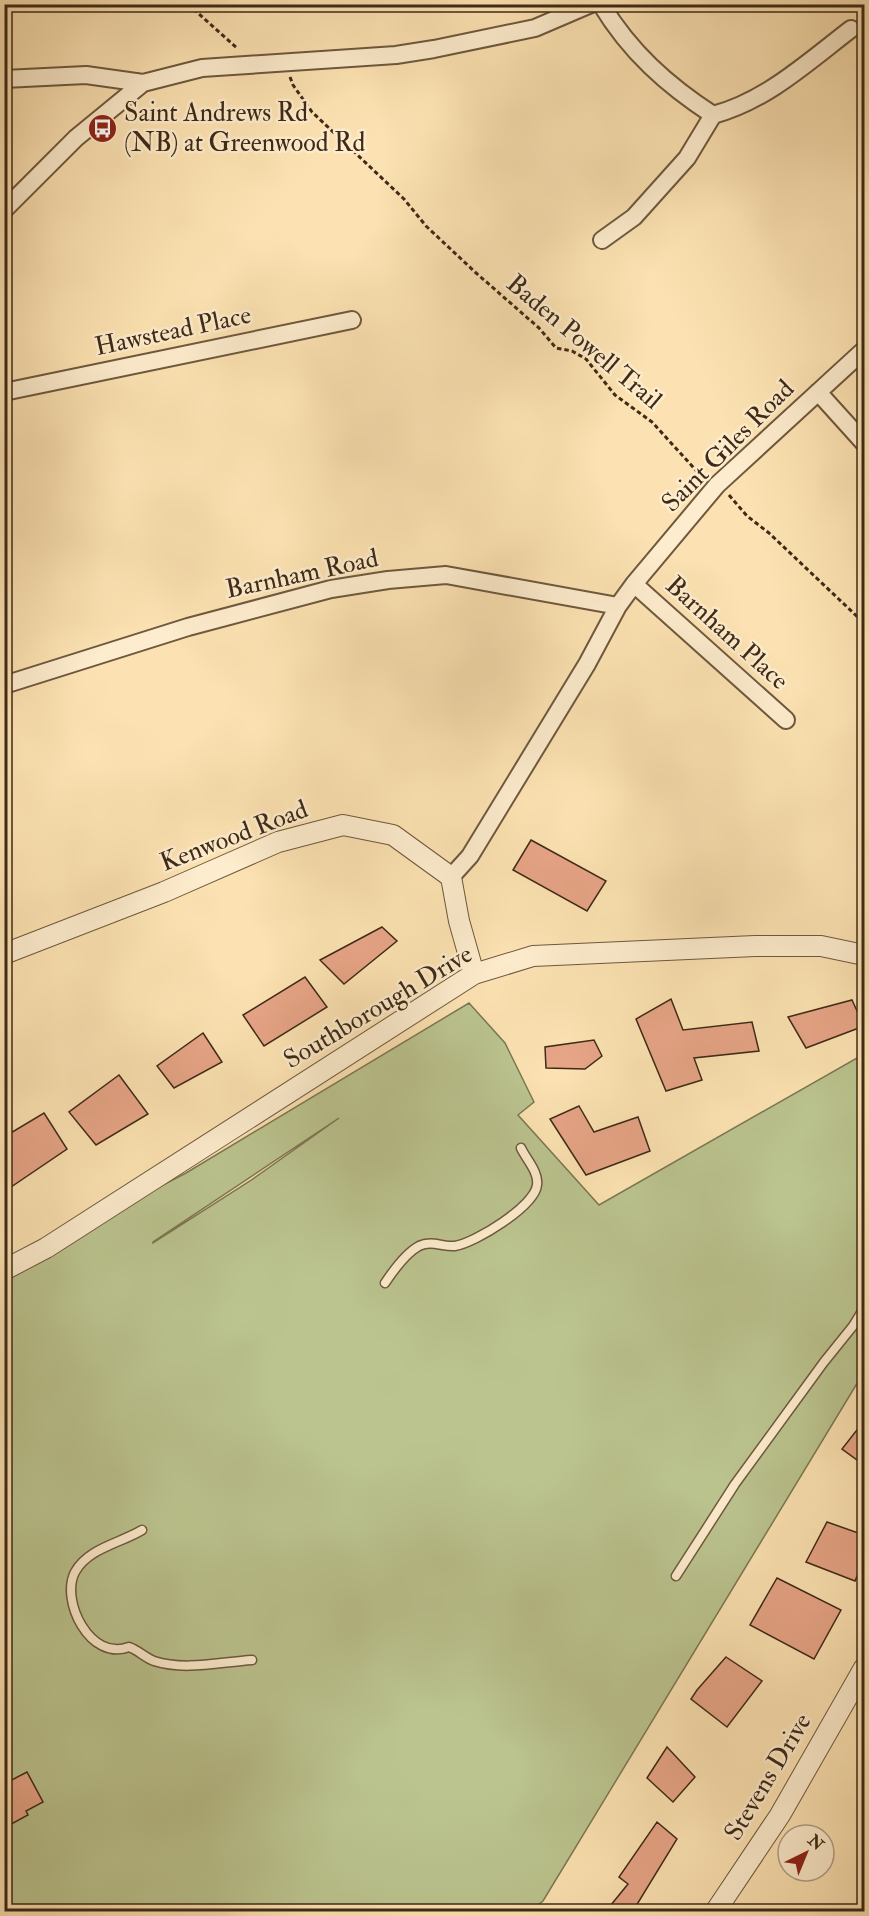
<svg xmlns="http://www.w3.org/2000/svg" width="869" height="1916" font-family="'IM FELL Double Pica',serif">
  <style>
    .green { fill: #bbc48f; stroke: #7c7753; stroke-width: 1.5; fill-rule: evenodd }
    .building { fill: #e7a587; stroke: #3e2a17; stroke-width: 1.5 }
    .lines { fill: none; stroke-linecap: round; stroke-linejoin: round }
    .service-casing { stroke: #6e583e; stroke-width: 11 }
    .minor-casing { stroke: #6e583e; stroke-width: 20 }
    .tertiary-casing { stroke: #6e583e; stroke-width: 22 }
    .path { stroke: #3e2a17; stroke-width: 3; stroke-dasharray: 4.5 3; stroke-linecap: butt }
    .service { stroke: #fdeccd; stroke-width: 8 }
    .minor { stroke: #fdeccd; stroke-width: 16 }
    .tertiary { stroke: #fdeccd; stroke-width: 20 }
    .labels { text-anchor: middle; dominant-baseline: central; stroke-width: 5; stroke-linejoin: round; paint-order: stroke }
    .poi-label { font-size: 26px; fill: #3e2a17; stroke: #fdeccd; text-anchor: start }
    .street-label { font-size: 26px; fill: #3e2a17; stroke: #fdeccd }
  </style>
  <rect width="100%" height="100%" fill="#fce2b2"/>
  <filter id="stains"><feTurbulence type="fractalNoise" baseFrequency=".00333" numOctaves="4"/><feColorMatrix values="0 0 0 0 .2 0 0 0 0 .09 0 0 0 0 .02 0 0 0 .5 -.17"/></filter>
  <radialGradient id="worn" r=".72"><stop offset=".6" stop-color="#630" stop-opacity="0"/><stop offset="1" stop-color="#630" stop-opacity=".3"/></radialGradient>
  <path class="green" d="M469 1003 505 1043 534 1102 518 1115 599 1205 864 1054V1372L543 1901 528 1912H5V1267L186 1173ZM339 1118 250 1181 153 1243V1242Z"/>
  <path class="building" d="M531 840 606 881 587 911 513 870Z
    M382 927 397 941 344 984 320 960Z
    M305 977 327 1007 264 1046 243 1015Z
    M671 999 683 1030 752 1022 759 1051 694 1058 702 1080 666 1091 636 1019Z
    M852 1000 864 1026 806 1048 788 1017Z
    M203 1033 222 1062 174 1088 157 1066Z
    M594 1040 602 1056 585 1069 546 1068 545 1047Z
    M119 1075 148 1114 96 1145 69 1112Z
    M579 1106 594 1132 638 1117 650 1151 586 1175 550 1119Z
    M44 1113 67 1149 11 1187 4 1177V1137Z
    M864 1421V1465L842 1449Z
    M827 1522 864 1535V1560L855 1581 806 1562Z
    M777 1578 841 1610 814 1659 750 1625Z
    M726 1657 762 1681 727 1727 691 1699 697 1690Z
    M667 1747 695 1777 673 1802 647 1778Z
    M27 1772 43 1802 26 1811 28 1815 4 1828V1784Z
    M657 1822 677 1839 633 1911H606L628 1884 619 1877Z"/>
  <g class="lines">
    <defs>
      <path id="service" d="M385 1283C393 1271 406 1253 419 1246 431 1240 443 1247 455 1246 475 1243 535 1206 537 1185 539 1172 526 1159 521 1148
        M142 1530C121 1543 88 1548 75 1572 60 1600 90 1662 129 1647 138 1650 144 1657 154 1661 185 1671 220 1662 252 1660
        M676 1576 735 1484 824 1362 853 1326 864 1308"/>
      <path id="minor" d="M601 4C630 52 667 85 713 115 766 101 808 62 851 29
        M4 79 86 75 143 83
        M4 210 76 138 143 83 202 68 396 55 434 49 535 28 591 4
        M602 240 634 217 687 158 713 115
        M4 392 352 320
        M818 392 864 443
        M634 584 786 720
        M618 606 634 584 717 485 864 350
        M4 685 188 627 331 589 388 580 446 575 618 606 587 664 470 856 451 877"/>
      <path id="tertiary" d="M4 954 164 892 278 842 343 825 393 835 451 877 459 921 474 974
        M4 1270 46 1248 474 974 533 956 755 946H821L864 955
        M715 1912 780 1815 864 1668"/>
    </defs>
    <use href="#service" class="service-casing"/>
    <use href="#minor" class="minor-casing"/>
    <use href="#tertiary" class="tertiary-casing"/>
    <path class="path" d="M188 4 238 49
      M290 77 293 85 312 112 404 199 426 226 475 272 539 328 556 348 572 351 586 359 615 395 652 422 703 478
      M729 495 747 516 769 533 864 623"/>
    <use href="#service" class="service"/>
    <use href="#minor" class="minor"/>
    <use href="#tertiary" class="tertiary"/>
  </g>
  <defs>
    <symbol id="bus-disc" viewBox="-11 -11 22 22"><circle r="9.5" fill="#8f2418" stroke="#fdeccd"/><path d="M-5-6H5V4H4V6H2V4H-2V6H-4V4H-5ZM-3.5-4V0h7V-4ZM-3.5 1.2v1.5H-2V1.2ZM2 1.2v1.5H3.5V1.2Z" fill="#fff"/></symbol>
  </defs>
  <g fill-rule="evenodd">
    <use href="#bus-disc" x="86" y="112" width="33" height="33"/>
  </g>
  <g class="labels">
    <g class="poi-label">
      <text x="124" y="113">Saint Andrews Rd<tspan x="124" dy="30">(NB) at Greenwood Rd</tspan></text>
    </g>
    <g class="street-label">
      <text transform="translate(173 331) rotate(-12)">Hawstead Place</text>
      <text transform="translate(584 342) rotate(40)">Baden Powell Trail</text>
      <text transform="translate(728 446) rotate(-45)">Saint Giles Road</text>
      <text transform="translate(302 574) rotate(-12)">Barnham Road</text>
      <text transform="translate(727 633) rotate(42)">Barnham Place</text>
      <text transform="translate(234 836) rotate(-21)">Kenwood Road</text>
      <text transform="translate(378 1007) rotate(-31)">Southborough Drive</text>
      <text transform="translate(768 1777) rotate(-59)">Stevens Drive</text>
    </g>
  </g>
  <rect width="869" height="1916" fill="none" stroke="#fce2b2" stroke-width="24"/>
  <rect x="6" y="6" width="857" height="1904" fill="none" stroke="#3e2a17" stroke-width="3"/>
  <rect x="12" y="12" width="845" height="1892" fill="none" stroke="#3e2a17" stroke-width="1.5"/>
  <g transform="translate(806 1853) rotate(43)"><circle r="28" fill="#fdeccd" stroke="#b19e84" stroke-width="1.5"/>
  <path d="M0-4.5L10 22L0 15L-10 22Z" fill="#8f2418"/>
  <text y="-9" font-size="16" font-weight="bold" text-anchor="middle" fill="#3e2a17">N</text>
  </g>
  <rect width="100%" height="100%" filter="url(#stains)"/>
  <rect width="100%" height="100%" fill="url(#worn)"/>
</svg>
